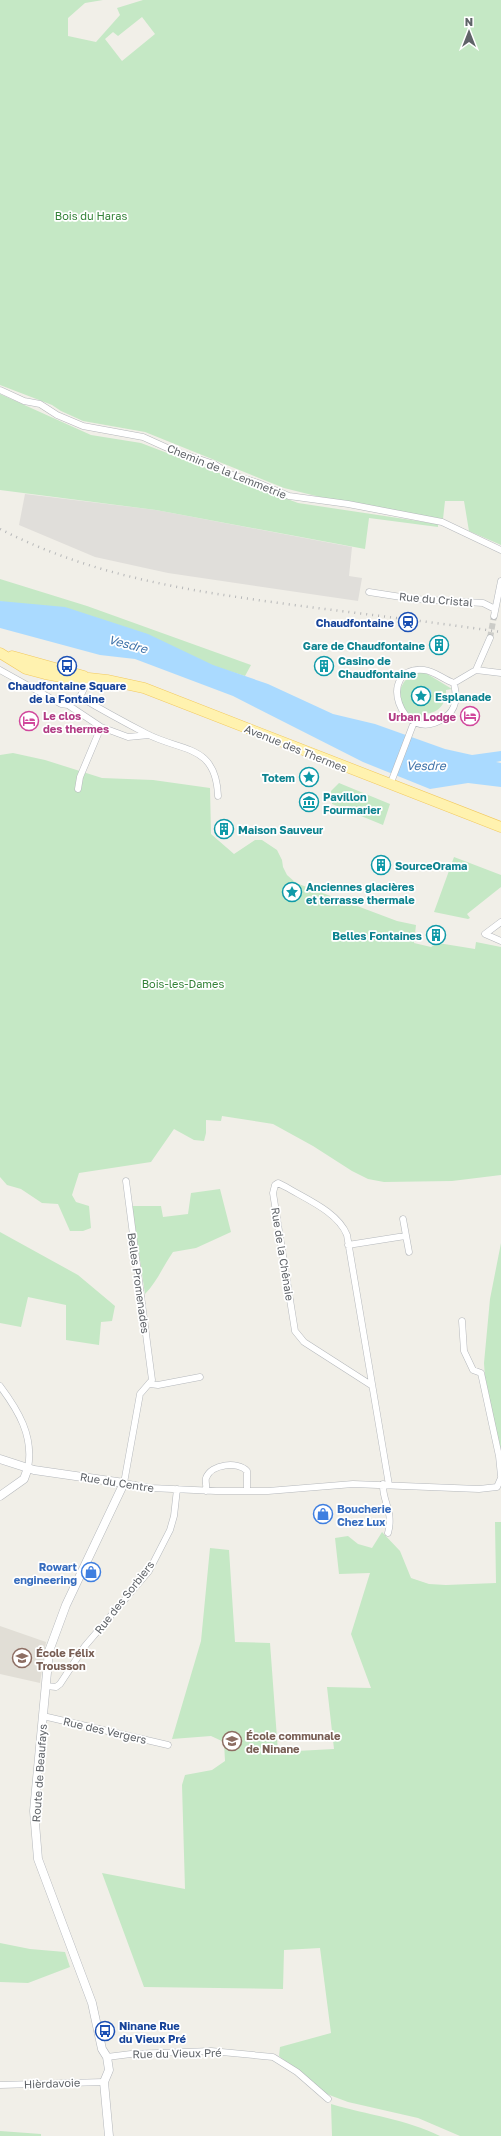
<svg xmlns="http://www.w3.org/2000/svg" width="501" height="2136" font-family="'Golos Text',sans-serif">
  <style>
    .industrial { fill: #e0deda }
    .education { fill: #e1ded6 }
    .green { fill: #c5e8c5; fill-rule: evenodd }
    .water { fill: #aadaff }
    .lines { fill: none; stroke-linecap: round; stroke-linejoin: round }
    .minor-tunnel { stroke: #ccccc8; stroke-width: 6; stroke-dasharray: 6 3; stroke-linecap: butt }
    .minor-casing { stroke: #b5b8bc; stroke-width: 7 }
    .tertiary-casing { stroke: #b5b8bc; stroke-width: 9 }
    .primary-casing { stroke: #f2c960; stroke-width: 11 }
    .minor { stroke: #fff; stroke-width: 6 }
    .tertiary { stroke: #fff; stroke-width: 8 }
    .primary { stroke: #fff2af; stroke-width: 10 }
    .rail { stroke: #b6b7b8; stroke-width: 2.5; stroke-dasharray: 1 5; stroke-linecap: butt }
    .labels { text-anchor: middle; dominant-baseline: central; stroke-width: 3.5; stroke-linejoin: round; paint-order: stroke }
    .park-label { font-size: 11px; fill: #348238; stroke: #fff }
    .street-label { font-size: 11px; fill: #5f6368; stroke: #fff }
    .transit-label { font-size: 11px; font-weight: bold; fill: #164399; stroke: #fff; text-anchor: end }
    .culture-label { font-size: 11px; font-weight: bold; fill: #0d838f; stroke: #fff; text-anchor: start }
    .hotel-label { font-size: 11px; font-weight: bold; fill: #b23c85; stroke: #fff; text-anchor: start }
    .shop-label { font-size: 11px; font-weight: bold; fill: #366cbe; stroke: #fff; text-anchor: start }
    .education-label { font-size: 11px; font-weight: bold; fill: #785e54; stroke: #fff; text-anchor: start }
    .water-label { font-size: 12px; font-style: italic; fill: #4174aa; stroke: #fff }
  </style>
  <rect width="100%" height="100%" fill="#f1efe8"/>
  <path class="industrial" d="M25 494 156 510 352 547 349 576 362 578 358 601 168 573 95 557 19 525Z"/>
  <path class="education" d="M0 1626 46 1642 40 1683 0 1674Z"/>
  <path class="green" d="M0 0H103L85 3 68 18V36L96 42 120 15 117 8 143 0H501V545L469 531 464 501H445L443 519 320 497 284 488 145 432 83 421 61 411 52 405 0 385ZM142 17 155 34 122 61 105 39 113 32 118 36Z
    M0 394 91 435 141 443 298 503 438 524V527L369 518 365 549 156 510 0 490Z
    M0 579 87 606 251 665 245 676 0 601Z
    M424 672 452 689 446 690C447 704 438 714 423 714V721L406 714 398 696C403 681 407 674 424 672Z
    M13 753 45 760 102 778 153 780 210 788 211 834 234 854 255 840H262L277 850 282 860 283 867 287 875 296 883 397 921 416 925 414 943 431 947 438 943 475 949 476 942 501 947V1175L452 1181 384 1182 368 1179 352 1171 313 1146 273 1124 222 1116 221 1121 206 1120V1133L204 1141 194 1140 174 1129 151 1162 79 1173 72 1195 76 1202 89 1206 91 1228 83 1231H70L58 1204 42 1203 21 1189 7 1185 0 1177V755Z
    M339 783 390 804 383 825 332 804 331 791Z
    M454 857 501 875V887L467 914 470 918 468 919 434 912Z
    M220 1189 231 1232 196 1248 173 1252C163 1266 157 1282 145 1294L132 1206H161L163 1217 188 1214 191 1193Z
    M0 1232 78 1275 115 1306 112 1321 101 1322 99 1345 66 1340V1305L28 1297 21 1327 0 1323Z
    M501 1243V1454L485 1378 484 1363 490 1299Z
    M495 1522H501V2136H460L418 2118 348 2102 324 2093 279 2056 280 2047 331 2033 320 1948 284 1950 283 1989 144 1987 102 1873 185 1889 182 1785 185 1775 212 1770 225 1761 224 1742 211 1736 172 1739 201 1641 210 1548 229 1550 235 1642 270 1643 278 1752 334 1749 327 1687 371 1688 351 1634 370 1573 339 1574 335 1538 348 1536 358 1544 372 1548 382 1532 400 1551 411 1578 429 1584 446 1585 496 1583Z
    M0 1943 30 1949 65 1952 70 1967 28 1983 0 1982Z
    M331 2104C367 2115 406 2119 440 2136H332Z
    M0 2131 41 2134V2136H0Z"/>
  <path class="water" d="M0 601 65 607 148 634 213 665 268 684 333 714 375 724 445 749 472 755 501 751V761L496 762 501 763V787L468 783 430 789 363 762 233 696 135 659 100 655 0 628Z
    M420.5 693a5.5 5.5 0 1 1 11 0a5.5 5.5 0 1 1-11 0Z"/>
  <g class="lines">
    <path class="minor-tunnel" d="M490 638 494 616"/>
    <defs>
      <path id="minor" d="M0 390 24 401 40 404 57 415 83 426 143 437 174 451 214 464 230 474 258 483 289 496 348 504 442 522 501 550
        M369 592 414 599 483 603 495 609
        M494 616 501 581
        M0 670 61 704 68 705 80 697 89 678
        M476 670 490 638
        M476 670 501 673
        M454 683C457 697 457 710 444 718 400 748 375 665 424 670 435 671 444 680 454 683L476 670
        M80 697C102 710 124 722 147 734 182 752 216 744 218 796
        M68 705 101 727 128 737 149 735
        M390 785 414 722
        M78 789 80 777 101 727
        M501 922 485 934 501 941
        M126 1181 152 1380 140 1394 124 1483 151 1488 216 1491H268L353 1484 479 1489 497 1487 501 1478
        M403 1219 409 1252
        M348 1245 405 1236
        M462 1321 464 1351 473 1370 481 1373 499 1456 501 1476
        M150 1384 158 1385 200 1377
        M371 1385 304 1342 295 1331 273 1193 275 1185 278 1183 286 1187C306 1199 338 1212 347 1235L389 1485
        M0 1386C18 1410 34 1436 28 1468
        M383 1484C382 1501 394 1511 388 1533
        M206 1491C207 1487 205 1481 206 1478 211 1464 238 1461 247 1471V1491
        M46 1686 56 1687 60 1684 85 1646 149 1571 170 1530 174 1516 177 1489
        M43 1716 168 1745
        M107 2057 131 2054 211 2051 273 2057 297 2072 328 2099
        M0 2085 104 2082"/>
      <path id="tertiary" d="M0 1459 34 1470 124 1483 66 1605 49 1651 34 1811 38 1859 92 2003 102 2049 107 2057 109 2070 104 2082 109 2136
        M0 1496 24 1479 28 1468"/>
      <path id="primary" d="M0 653 26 669 45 674 72 679 89 678 107 680 144 688 501 827
        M12 656 84 676"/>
    </defs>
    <use href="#minor" class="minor-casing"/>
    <use href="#tertiary" class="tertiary-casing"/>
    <use href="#primary" class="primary-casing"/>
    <use href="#minor" class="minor"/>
    <use href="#tertiary" class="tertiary"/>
    <use href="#primary" class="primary"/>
    <path class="rail" d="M0 529C94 577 190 591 294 605 363 614 432 622 501 632"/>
  </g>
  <defs>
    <symbol id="station-ring" viewBox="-11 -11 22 22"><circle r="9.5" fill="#fff" stroke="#1a4fb4" stroke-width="1.5"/><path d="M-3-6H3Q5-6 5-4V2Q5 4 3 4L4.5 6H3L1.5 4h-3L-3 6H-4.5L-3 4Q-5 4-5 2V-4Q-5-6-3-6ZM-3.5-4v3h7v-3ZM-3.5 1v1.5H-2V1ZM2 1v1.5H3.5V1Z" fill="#1a4fb4"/></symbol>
    <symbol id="building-ring" viewBox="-11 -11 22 22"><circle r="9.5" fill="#fff" stroke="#0f9aa8" stroke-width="1.5"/><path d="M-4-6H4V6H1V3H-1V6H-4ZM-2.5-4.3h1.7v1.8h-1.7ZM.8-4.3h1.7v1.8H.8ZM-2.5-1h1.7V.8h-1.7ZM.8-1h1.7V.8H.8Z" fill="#0f9aa8"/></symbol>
    <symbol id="bus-ring" viewBox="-11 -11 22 22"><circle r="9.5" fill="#fff" stroke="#1a4fb4" stroke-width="1.5"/><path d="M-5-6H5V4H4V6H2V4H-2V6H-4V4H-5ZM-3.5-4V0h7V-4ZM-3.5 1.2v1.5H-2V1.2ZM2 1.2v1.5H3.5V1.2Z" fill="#1a4fb4"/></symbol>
    <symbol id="sight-ring" viewBox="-11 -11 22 22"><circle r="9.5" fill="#fff" stroke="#0f9aa8" stroke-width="1.5"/><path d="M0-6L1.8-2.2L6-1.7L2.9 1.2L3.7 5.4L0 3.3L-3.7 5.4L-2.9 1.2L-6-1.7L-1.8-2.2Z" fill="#0f9aa8"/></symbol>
    <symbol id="hotel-ring" viewBox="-11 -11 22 22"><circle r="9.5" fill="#fff" stroke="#d1479c" stroke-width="1.5"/><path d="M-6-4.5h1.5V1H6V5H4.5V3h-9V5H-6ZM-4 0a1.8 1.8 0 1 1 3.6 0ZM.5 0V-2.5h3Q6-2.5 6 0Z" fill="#d1479c"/></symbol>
    <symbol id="museum-ring" viewBox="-11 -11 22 22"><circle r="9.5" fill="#fff" stroke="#0f9aa8" stroke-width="1.5"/><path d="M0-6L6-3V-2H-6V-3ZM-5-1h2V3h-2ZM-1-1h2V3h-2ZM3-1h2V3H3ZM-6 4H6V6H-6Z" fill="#0f9aa8"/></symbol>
    <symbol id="shop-ring" viewBox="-11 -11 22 22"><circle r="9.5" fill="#fff" stroke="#3f7fe0" stroke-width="1.5"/><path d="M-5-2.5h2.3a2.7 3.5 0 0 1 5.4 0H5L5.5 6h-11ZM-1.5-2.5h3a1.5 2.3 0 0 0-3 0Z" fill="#3f7fe0"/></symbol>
    <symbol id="school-ring" viewBox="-11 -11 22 22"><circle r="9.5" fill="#fff" stroke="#8d6e63" stroke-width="1.5"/><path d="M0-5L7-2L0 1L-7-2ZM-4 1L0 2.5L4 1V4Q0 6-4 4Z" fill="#8d6e63"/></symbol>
  </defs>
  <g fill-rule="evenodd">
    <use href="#station-ring" x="397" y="611" width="22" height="22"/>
    <use href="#building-ring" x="428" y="634" width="22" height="22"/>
    <use href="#bus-ring" x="56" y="655" width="22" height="22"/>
    <use href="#building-ring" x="313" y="655" width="22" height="22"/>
    <use href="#sight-ring" x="410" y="685" width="22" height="22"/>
    <use href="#hotel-ring" x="459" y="705" width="22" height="22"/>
    <use href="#hotel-ring" x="18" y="710" width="22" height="22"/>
    <use href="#sight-ring" x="298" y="766" width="22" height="22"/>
    <use href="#museum-ring" x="298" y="791" width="22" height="22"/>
    <use href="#building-ring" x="213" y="818" width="22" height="22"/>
    <use href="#building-ring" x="370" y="854" width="22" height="22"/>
    <use href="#sight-ring" x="281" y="881" width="22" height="22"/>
    <use href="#building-ring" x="425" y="924" width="22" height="22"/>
    <use href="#shop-ring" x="312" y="1503" width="22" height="22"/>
    <use href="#shop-ring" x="80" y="1561" width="22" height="22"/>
    <use href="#school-ring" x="11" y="1647" width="22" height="22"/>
    <use href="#school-ring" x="221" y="1730" width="22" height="22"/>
    <use href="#bus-ring" x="94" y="2020" width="22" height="22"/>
  </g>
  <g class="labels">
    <g class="park-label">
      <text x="91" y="215">Bois du Haras</text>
      <text x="183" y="983">Bois-les-Dames</text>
    </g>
    <g class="street-label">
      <text transform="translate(227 471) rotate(22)">Chemin de la Lemmetrie</text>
      <text transform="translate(436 599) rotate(5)">Rue du Cristal</text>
      <text transform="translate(296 748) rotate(22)">Avenue des Thermes</text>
      <text transform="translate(283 1254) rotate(81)">Rue de la Chênaie</text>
      <text transform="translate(139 1283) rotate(82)">Belles Promenades</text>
      <text transform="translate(117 1482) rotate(9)">Rue du Centre</text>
      <text transform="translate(124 1597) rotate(-52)">Rue des Sorbiers</text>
      <text transform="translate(105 1730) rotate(13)">Rue des Vergers</text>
      <text transform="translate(39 1773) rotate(-86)">Route de Beaufays</text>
      <text transform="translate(177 2053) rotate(-1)">Rue du Vieux Pré</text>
      <text transform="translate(52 2083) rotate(-2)">Hièrdavoie</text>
    </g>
    <g class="transit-label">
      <text x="394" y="622">Chaudfontaine</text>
      <text x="67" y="685" text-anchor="middle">Chaudfontaine Square<tspan x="67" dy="13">de la Fontaine</tspan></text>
      <text x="119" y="2025" text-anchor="start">Ninane Rue<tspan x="119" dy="13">du Vieux Pré</tspan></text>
    </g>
    <g class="culture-label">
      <text x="425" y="645" text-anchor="end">Gare de Chaudfontaine</text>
      <text x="338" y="660">Casino de<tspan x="338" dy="13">Chaudfontaine</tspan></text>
      <text x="435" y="696">Esplanade</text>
      <text x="295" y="777" text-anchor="end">Totem</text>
      <text x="323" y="796">Pavillon<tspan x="323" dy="13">Fourmarier</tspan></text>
      <text x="238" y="829">Maison Sauveur</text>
      <text x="395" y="865">SourceOrama</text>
      <text x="306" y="886">Anciennes glacières<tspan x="306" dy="13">et terrasse thermale</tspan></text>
      <text x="422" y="935" text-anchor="end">Belles Fontaines</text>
    </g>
    <g class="hotel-label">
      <text x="43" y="715">Le clos<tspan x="43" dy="13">des thermes</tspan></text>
      <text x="456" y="716" text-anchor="end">Urban Lodge</text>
    </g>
    <g class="shop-label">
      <text x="337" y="1508">Boucherie<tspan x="337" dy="13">Chez Lux</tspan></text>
      <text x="77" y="1566" text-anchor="end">Rowart<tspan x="77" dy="13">engineering</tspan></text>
    </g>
    <g class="education-label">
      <text x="36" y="1652">École Félix<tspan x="36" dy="13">Trousson</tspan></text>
      <text x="246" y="1735">École communale<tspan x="246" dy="13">de Ninane</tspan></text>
    </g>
    <g class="water-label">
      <text transform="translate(128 644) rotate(15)">Vesdre</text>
      <text x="426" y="765">Vesdre</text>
    </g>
  </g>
  <g transform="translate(469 32)" stroke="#ffffff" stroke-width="3" paint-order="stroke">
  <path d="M0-3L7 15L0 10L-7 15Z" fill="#5f6368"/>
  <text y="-6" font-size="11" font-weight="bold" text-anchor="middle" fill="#5f6368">N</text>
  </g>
</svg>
